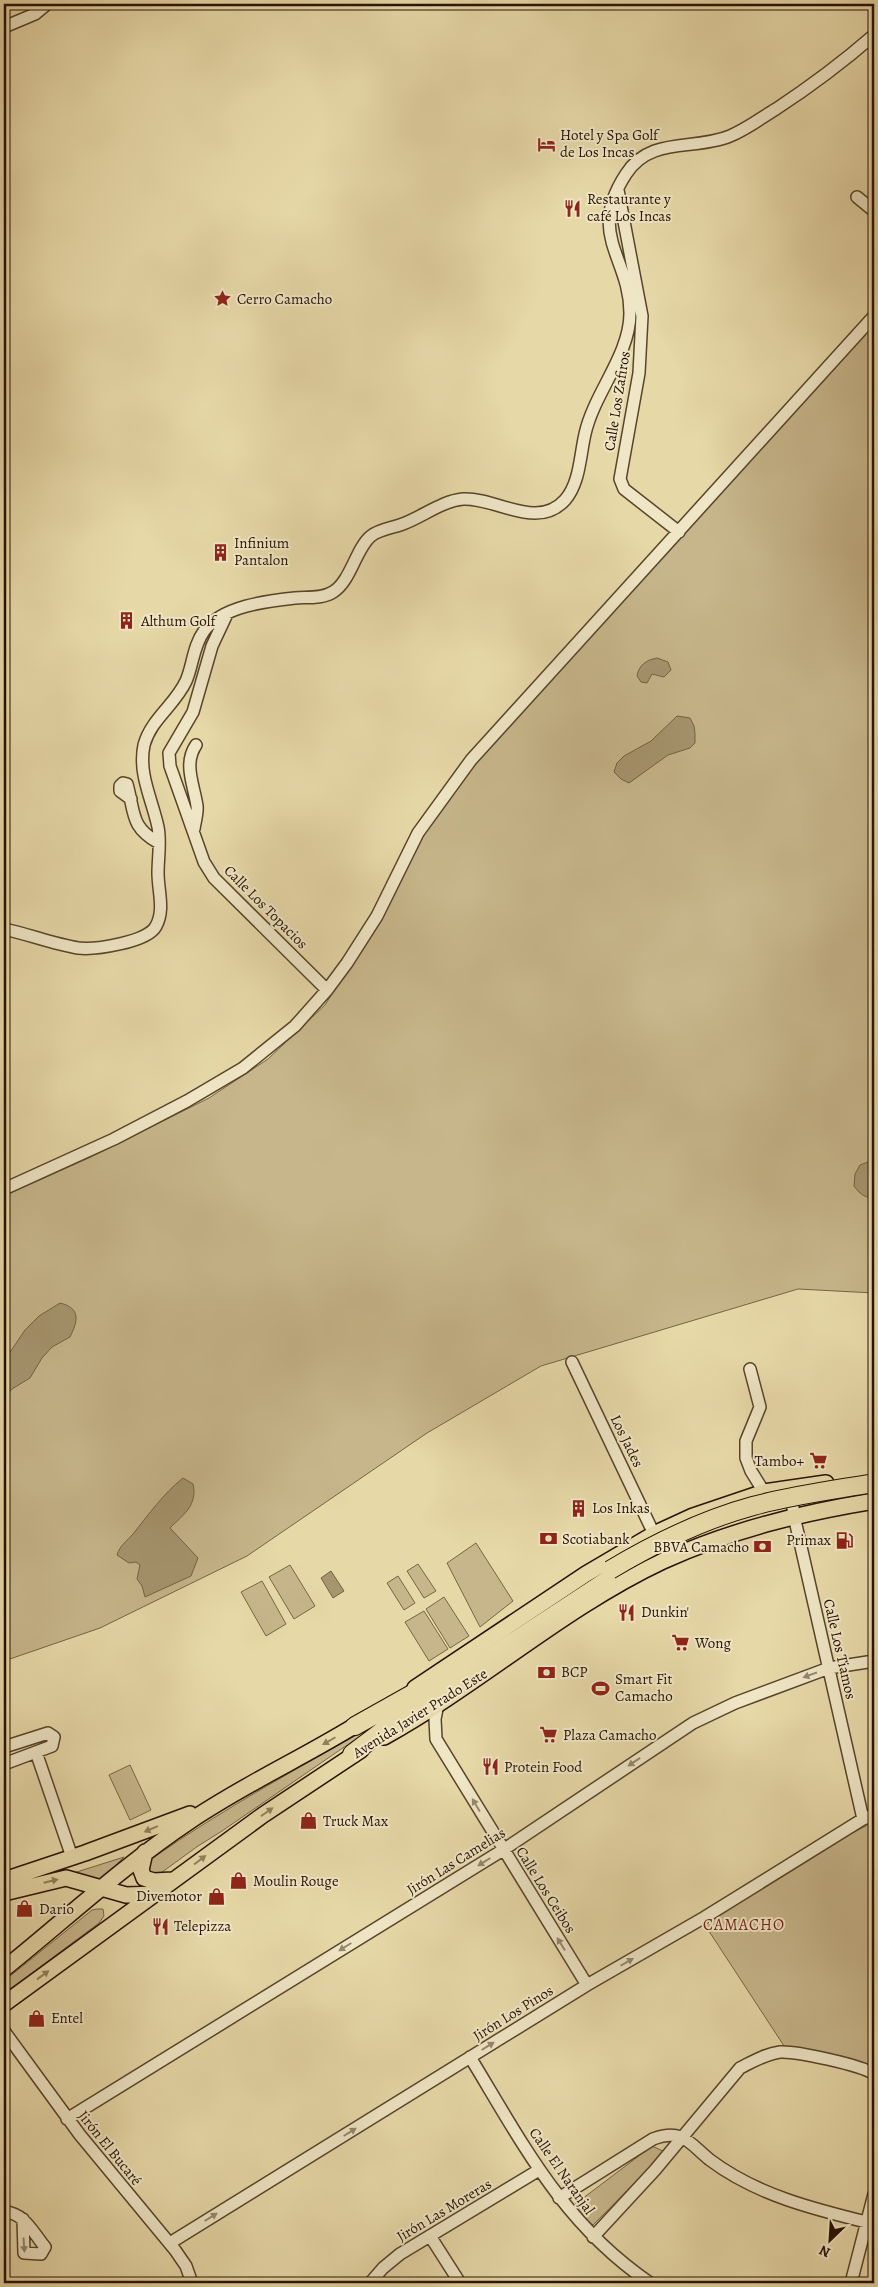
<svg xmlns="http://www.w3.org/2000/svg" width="878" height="2287" font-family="Alegreya,serif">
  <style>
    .green { fill: #c7b68b; stroke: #786446 }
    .water { fill: #a6956f; stroke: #746143 }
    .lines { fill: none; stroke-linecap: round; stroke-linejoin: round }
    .minor-casing { stroke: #58442a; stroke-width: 14 }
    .major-casing { stroke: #281200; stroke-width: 18 }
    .highway-casing { stroke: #281200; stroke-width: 20 }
    .minor { stroke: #efe6c6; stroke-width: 11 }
    .major { stroke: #e7d8a8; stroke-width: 15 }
    .highway { stroke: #e7d8a8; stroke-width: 18 }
    .highway-bridge-casing { stroke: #281200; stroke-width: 20; stroke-linecap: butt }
    .highway-bridge { stroke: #e7d8a8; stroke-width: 18 }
    .oneway { fill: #95876d }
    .oneway2 { fill: #917f5c }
    .labels { text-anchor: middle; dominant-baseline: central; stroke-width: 4; stroke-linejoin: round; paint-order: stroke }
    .poi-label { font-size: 15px; fill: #281200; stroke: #efe6c6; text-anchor: start }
    .street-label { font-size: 15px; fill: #281200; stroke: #efe6c6 }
    .neighbourhood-label { font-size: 16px; letter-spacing: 1px; fill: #7a1f14; stroke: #efe6c6 }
  </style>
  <rect width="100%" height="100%" fill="#e7d8a8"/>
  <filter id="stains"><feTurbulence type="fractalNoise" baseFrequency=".004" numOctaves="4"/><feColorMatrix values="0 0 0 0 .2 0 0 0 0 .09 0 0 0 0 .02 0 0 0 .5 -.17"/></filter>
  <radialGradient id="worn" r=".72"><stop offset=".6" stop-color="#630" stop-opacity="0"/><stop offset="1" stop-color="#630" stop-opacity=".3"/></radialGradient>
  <path class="green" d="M874 322V1293L798 1289 541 1366 427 1433 247 1556 100 1628 4 1661V1196L91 1157 209 1098 268 1059 325 1005 379 921 411 852 454 786Z
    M476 1543 513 1601 480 1627 447 1563Z
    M418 1564 436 1591 424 1598 407 1571Z
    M290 1565 315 1606 294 1619 269 1577Z
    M398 1576 415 1603 404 1610 387 1583Z
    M262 1581 286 1624 266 1636 241 1592Z
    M444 1597 469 1636 450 1648 426 1609Z
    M424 1611 448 1649 429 1661 405 1622Z
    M385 1719 222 1831 198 1846 158 1875 150 1877 145 1866 150 1860C225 1807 306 1764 385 1719Z
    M130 1765 151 1810 130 1820 109 1775Z
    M874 1822V2069L786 2049 703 1922 828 1845Z
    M124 1857 97 1884 64 1876Z
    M97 1909H103L104 1916 99 1923 4 1994V1981L92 1910Z
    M652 2146 665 2152 593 2225 570 2208Z"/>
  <path class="water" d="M657 658 668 662 671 670 664 677 652 674 647 683 641 682 637 676C639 665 646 660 657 658Z
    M677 716 690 718 694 726 695 734V743L690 748 668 755 629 783 621 779 614 772 617 763 624 756 651 741Z
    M868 1162H874V1197C865 1199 859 1193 854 1186L855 1174 860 1165Z
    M60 1303C81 1308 78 1321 70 1337L52 1347 42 1358 30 1378 12 1389 4 1398V1361L25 1330 39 1316Z
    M183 1478 193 1484C198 1505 183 1515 170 1528L198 1558 191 1576 145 1597 142 1586 137 1579 140 1565 136 1562 129 1563 117 1555C120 1545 127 1541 133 1534 149 1514 163 1494 183 1478Z
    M331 1571 344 1591 333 1598 321 1578Z"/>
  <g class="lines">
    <defs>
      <path id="minor" d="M4 27 35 14 47 4
        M618 190 642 316 639 373 620 479 624 489 679 532
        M857 197 874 211
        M227 614 212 646 193 712 169 753 170 766 204 862 214 878 327 990
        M131 799 120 791V786L123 783 127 784C135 813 130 827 159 843
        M194 829C195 821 198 813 197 806 194 785 183 764 196 745
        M4 929C28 934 53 944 78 948 95 950 148 942 156 926 165 910 158 891 158 873 158 858 161 842 158 827 152 799 138 774 144 745 151 719 175 705 186 681 193 665 193 646 204 631 222 606 267 601 295 598 307 597 322 599 333 592 351 581 356 548 371 536 378 530 391 528 400 525 421 518 441 501 463 499 496 497 537 531 565 500 580 483 580 455 585 434 594 393 630 355 630 313 630 257 586 235 626 174 650 136 694 151 730 136 747 129 761 118 776 109 811 86 843 62 874 35
        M4 1189 114 1139 187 1101 243 1068 295 1026 327 990 347 963 377 916 418 833 471 760 874 316
        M572 1362 654 1534
        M750 1369 760 1407 746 1441V1458L751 1471 764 1492
        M794 1493 792 1500 794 1516 863 1819
        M438 1704 435 1719 436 1739 587 1985
        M4 1747 48 1733 54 1737 52 1746 4 1764
        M36 1752 72 1857
        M4 2031 80 2135 175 2250 186 2266 192 2283
        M470 2057C523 2144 563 2224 650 2283
        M67 2119 503 1850 693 1723 735 1703 829 1668 874 1661
        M559 2198 653 2139C683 2128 689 2143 710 2160 758 2196 817 2210 874 2224
        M4 2212C24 2212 34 2234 45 2247L41 2254 24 2253 23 2219
        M430 2236 460 2283
        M593 2237 655 2170 740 2068C752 2062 765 2054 780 2052 796 2051 861 2065 874 2074
        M170 2243 587 1985 705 1917 863 1819 874 1815
        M370 2283 383 2268 400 2254 539 2170
        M851 2283 874 2194"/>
      <path id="major" d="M415 1688 586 1574 654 1534 693 1516 764 1492 826 1483
        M384 1737C480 1684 563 1608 663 1561 731 1530 801 1513 874 1501
        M145 1852 141 1870 144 1878 154 1881 172 1880
        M4 1880 85 1853 190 1814
        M4 1893 66 1878 126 1895 154 1894
        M4 1969C66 1919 124 1865 190 1821 246 1783 307 1756 364 1720
        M4 2004 263 1815 361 1750"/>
      <path id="highway" d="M355 1726 428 1685
        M352 1754 417 1705 614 1576"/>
    </defs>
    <use href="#minor" class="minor-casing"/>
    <use href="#major" class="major-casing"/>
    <use href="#highway" class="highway-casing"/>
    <use href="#minor" class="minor"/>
    <use href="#major" class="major"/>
    <use href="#highway" class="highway"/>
    <defs>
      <path id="highway-bridge" d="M610 1570C655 1543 702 1520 753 1506 793 1495 834 1490 874 1483"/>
    </defs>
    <use href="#highway-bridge" class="highway-bridge-casing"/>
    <use href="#highway-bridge" class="highway-bridge"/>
  </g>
  <defs><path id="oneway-solid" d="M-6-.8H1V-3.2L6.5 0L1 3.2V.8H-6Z" transform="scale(1.25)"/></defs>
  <g class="oneway">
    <use href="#oneway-solid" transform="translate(810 1675) rotate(160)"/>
    <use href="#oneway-solid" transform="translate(634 1762) rotate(146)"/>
    <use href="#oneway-solid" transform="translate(476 1805) rotate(-121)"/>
    <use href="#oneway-solid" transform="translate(484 1862) rotate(148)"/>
    <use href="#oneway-solid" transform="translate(561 1944) rotate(-122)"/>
    <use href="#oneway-solid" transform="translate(345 1947) rotate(148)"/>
    <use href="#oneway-solid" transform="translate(627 1962) rotate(-30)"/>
    <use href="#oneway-solid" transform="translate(488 2046) rotate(-32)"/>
    <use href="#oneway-solid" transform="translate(350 2132) rotate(-32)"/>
    <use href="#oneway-solid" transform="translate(211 2217) rotate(-32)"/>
    <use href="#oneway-solid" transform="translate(24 2245) rotate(86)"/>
  </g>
  <g class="oneway2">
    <use href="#oneway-solid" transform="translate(329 1741) rotate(150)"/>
    <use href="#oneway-solid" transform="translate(267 1812) rotate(-35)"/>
    <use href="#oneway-solid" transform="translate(151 1829) rotate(157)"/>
    <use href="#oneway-solid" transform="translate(200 1860) rotate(-37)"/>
    <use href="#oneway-solid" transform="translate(51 1881) rotate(-13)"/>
    <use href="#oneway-solid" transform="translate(43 1975) rotate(-36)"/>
  </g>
  <defs>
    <symbol id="hotel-bare" viewBox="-9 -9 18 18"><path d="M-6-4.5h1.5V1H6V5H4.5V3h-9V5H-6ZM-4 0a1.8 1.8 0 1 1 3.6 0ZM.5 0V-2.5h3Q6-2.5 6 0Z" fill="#8f2418" stroke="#efe6c6" stroke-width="2.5" paint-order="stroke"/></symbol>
    <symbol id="restaurant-bare" viewBox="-9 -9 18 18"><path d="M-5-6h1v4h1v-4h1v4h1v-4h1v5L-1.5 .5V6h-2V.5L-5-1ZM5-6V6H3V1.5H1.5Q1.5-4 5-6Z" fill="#8f2418" stroke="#efe6c6" stroke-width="2.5" paint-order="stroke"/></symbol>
    <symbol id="sight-bare" viewBox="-9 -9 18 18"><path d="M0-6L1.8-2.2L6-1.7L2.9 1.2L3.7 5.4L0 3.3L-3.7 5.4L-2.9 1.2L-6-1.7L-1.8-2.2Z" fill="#8f2418" stroke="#efe6c6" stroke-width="2.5" paint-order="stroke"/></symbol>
    <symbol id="building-bare" viewBox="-9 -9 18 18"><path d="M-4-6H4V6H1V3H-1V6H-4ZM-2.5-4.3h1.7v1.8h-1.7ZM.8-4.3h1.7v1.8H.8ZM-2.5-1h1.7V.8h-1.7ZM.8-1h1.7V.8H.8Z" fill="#8f2418" stroke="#efe6c6" stroke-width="2.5" paint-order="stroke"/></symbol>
    <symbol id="supermarket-bare" viewBox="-9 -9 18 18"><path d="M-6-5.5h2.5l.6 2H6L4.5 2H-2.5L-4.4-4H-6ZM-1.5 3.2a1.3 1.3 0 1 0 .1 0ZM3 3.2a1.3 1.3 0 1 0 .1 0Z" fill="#8f2418" stroke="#efe6c6" stroke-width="2.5" paint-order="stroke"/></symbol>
    <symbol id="bank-bare" viewBox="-9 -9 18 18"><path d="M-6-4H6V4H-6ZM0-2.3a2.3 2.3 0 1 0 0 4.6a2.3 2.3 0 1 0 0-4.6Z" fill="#8f2418" stroke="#efe6c6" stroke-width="2.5" paint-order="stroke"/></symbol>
    <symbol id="fuel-bare" viewBox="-9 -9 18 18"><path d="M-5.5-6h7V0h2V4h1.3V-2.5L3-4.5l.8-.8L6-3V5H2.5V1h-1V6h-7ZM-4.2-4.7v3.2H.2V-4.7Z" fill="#8f2418" stroke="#efe6c6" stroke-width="2.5" paint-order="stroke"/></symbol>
    <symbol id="stadium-bare" viewBox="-9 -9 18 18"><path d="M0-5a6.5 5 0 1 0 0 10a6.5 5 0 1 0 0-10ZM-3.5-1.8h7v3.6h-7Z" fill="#8f2418" stroke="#efe6c6" stroke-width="2.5" paint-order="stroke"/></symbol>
    <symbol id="shop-bare" viewBox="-9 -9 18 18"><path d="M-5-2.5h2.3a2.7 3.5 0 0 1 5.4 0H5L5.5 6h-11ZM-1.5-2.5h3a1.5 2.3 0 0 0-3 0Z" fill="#8f2418" stroke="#efe6c6" stroke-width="2.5" paint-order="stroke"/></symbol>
  </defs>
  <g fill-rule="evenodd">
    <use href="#hotel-bare" x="534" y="132" width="25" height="25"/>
    <use href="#restaurant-bare" x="560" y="196" width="25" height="25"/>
    <use href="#sight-bare" x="210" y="286" width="25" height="25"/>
    <use href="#building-bare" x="208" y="540" width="25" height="25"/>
    <use href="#building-bare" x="114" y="608" width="25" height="25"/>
    <use href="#supermarket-bare" x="806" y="1448" width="25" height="25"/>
    <use href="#building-bare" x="566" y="1496" width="25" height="25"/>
    <use href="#bank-bare" x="536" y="1526" width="25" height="25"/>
    <use href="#fuel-bare" x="832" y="1528" width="25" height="25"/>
    <use href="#bank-bare" x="750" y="1534" width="25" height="25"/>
    <use href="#restaurant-bare" x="614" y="1600" width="25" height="25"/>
    <use href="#supermarket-bare" x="668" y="1630" width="25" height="25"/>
    <use href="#bank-bare" x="534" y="1660" width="25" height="25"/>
    <use href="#stadium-bare" x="588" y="1676" width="25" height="25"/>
    <use href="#supermarket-bare" x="536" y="1722" width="25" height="25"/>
    <use href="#restaurant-bare" x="478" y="1754" width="25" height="25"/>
    <use href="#shop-bare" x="296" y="1808" width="25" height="25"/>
    <use href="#shop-bare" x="226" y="1868" width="25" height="25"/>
    <use href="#shop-bare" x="204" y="1884" width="25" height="25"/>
    <use href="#shop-bare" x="12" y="1896" width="25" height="25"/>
    <use href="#restaurant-bare" x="148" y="1914" width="25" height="25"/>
    <use href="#shop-bare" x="24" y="2006" width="25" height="25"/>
  </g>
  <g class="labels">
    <g class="poi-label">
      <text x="560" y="135">Hotel y Spa Golf<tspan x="560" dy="17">de Los Incas</tspan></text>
      <text x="587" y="199">Restaurante y<tspan x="587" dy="17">café Los Incas</tspan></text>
      <text x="237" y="299">Cerro Camacho</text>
      <text x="234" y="543">Infinium<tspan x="234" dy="17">Pantalon</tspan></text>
      <text x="141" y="621">Althum Golf</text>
      <text x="804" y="1461" text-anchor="end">Tambo+</text>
      <text x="592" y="1508">Los Inkas</text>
      <text x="562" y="1539">Scotiabank</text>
      <text x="831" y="1540" text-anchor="end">Primax</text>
      <text x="749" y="1547" text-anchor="end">BBVA Camacho</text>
      <text x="641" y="1612">Dunkin'</text>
      <text x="695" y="1643">Wong</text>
      <text x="561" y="1672">BCP</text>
      <text x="615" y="1679">Smart Fit<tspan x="615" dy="17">Camacho</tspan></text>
      <text x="563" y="1735">Plaza Camacho</text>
      <text x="504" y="1767">Protein Food</text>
      <text x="323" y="1821">Truck Max</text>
      <text x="253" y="1881">Moulin Rouge</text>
      <text x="202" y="1896" text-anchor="end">Divemotor</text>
      <text x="39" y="1909">Dario</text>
      <text x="174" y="1926">Telepizza</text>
      <text x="51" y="2018">Entel</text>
    </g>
    <g class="street-label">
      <text transform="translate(617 401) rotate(-81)">Calle Los Zafiros</text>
      <text transform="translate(266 907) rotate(45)">Calle Los Topacios</text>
      <text transform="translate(627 1441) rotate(64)">Los Jades</text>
      <text transform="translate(840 1649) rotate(77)">Calle Los Tiamos</text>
      <text transform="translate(420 1713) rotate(-32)">Avenida Javier Prado Este</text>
      <text transform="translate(456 1861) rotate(-32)">Jirón Las Camelias</text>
      <text transform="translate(546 1890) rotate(58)">Calle Los Ceibos</text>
      <text transform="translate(513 2013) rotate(-32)">Jirón Los Pinos</text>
      <text transform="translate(110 2148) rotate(51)">Jirón El Bucaré</text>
      <text transform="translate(562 2171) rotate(55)">Calle El Naranjal</text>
      <text transform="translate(444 2210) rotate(-31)">Jirón Las Moreras</text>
    </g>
    <g class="neighbourhood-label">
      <text x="744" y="1925">CAMACHO</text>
    </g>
  </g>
  <rect width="878" height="2287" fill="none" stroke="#e7d8a8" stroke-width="20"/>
  <rect x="5" y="5" width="868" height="2277" fill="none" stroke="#281200" stroke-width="2.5"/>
  <rect x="10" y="10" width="858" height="2267" fill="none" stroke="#281200"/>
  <g transform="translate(830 2240) rotate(205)" stroke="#efe6c6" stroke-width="4" paint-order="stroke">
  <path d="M0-4L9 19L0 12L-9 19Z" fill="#281200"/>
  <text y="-8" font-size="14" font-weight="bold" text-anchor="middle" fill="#281200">N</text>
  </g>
  <rect width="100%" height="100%" filter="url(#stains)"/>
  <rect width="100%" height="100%" fill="url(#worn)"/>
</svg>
